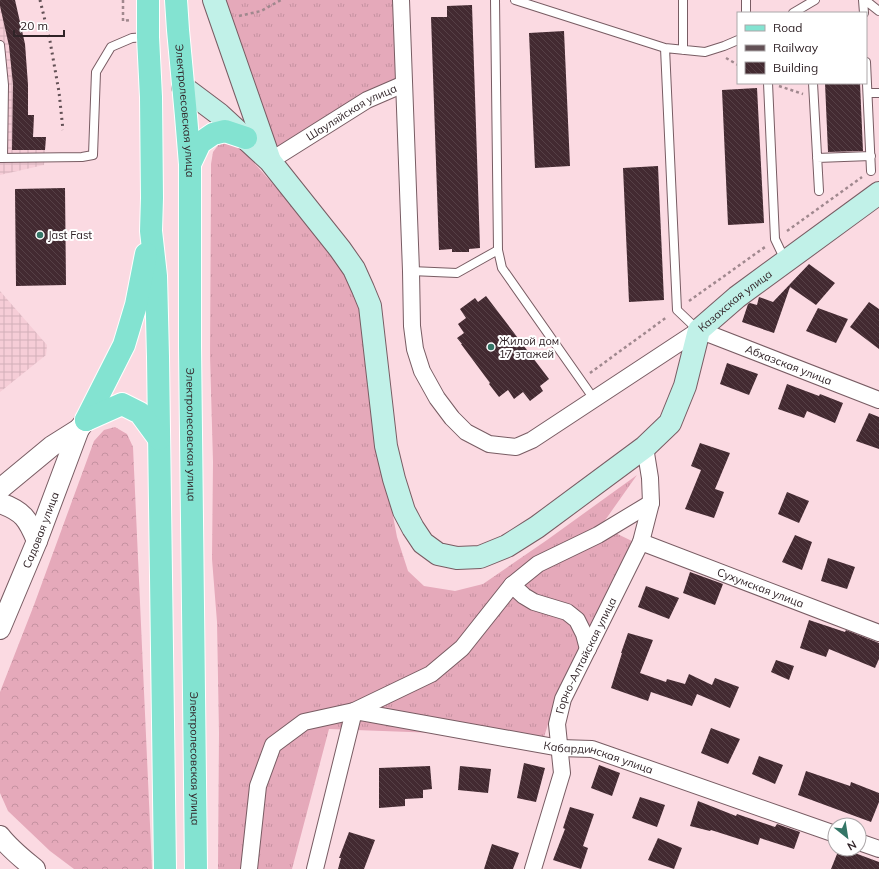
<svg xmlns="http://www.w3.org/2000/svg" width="879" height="869" font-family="Mulish,sans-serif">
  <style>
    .industrial { fill: url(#industrial-grid) }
    .grass { fill: url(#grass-tufts) }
    .forest { fill: url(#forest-crowns) }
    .building { fill: url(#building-back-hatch) }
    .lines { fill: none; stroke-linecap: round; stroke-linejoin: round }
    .service-casing { stroke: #785c63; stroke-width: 10 }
    .minor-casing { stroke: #785c63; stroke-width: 18 }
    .tertiary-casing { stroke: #785c63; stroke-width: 22 }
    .secondary-casing { stroke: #785c63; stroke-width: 24 }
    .primary-casing { stroke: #fff; stroke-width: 24 }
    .path { stroke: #a0888e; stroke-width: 2.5; stroke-dasharray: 3 3; stroke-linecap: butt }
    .service { stroke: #fff; stroke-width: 8 }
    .minor { stroke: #fff; stroke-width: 16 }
    .tertiary { stroke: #fff; stroke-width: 20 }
    .secondary { stroke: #c1f1e8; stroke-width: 22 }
    .primary { stroke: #83e3d1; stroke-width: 22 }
    .rail { stroke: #625055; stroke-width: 3; stroke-dasharray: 2 4; stroke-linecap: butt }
    .poi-dot { fill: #347667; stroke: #fff; stroke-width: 1.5 }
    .labels { text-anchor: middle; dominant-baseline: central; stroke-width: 4; stroke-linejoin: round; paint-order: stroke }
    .street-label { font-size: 11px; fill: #302327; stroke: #fff }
    .poi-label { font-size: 11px; fill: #302327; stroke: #fff; text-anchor: start }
  </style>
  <defs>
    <pattern id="industrial-grid" width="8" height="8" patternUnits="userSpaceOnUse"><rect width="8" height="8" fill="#f6cdd7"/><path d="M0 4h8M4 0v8" fill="none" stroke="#d3b0b9"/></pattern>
    <pattern id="grass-tufts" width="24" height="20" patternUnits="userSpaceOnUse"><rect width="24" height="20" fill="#e5a9ba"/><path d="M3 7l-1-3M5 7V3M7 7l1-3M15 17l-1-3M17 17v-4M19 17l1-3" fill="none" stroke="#c591a0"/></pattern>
    <pattern id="forest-crowns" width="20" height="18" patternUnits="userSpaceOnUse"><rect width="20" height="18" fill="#e5a9ba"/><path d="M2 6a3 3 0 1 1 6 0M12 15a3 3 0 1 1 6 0" fill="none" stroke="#c591a0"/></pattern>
    <pattern id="building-back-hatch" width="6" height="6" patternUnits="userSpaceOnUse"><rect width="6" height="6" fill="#432a31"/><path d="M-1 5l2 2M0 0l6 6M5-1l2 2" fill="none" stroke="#564046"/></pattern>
  </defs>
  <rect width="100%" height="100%" fill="#fbdae2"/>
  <path class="industrial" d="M0 0 25 44 28 85V115H34L33 137H46L45 150 44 165 0 175Z
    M0 291 47 345 46 355 0 392Z"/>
  <path class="grass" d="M220 0H394L397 81 272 150Z
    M228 142 239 146 337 256 358 299 386 479 397 537 408 571 424 586 455 591 483 584 547 540 637 475 601 526 634 542 551 715 544 737 329 729 292 869H218L219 733 217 622 212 559 213 462 210 355 211 181V164L213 152 219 144Z"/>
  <path class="forest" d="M115 427 127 434 133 447 152 869H74L50 851 8 811 0 793V692L34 605 94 441 104 430Z"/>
  <path class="building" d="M0 0H15L25 44 28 85V115H34L33 137H46L45 150H12L13 84 9 46 0 6Z
    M472 5 480 248 469 249V252H452V249L439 250 431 17H447V6Z
    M564 31 570 166 535 168 529 33Z
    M825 83H860L863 151 828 152Z
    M757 88 764 223 728 225 722 90Z
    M658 166 664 300 629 302 623 168Z
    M65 188 66 285 16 286 15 189Z
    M809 264 835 283 816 305 790 287 774 333 742 322 748 304 750 303 757 305 759 297 773 302Z
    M486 296 549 379 540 386 543 391 530 401 523 392 514 399 508 390 499 397 489 384 490 383 461 344H462L457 338 464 333 458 324 466 318 460 309 475 298 478 302Z
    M869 302 879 309V349L850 327Z
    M818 308 848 319 836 343 806 331Z
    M727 363 758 374 749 395 720 384Z
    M787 384 819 396 820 394 843 403 835 423 807 411 804 418 778 409Z
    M869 413 879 417V449L856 441Z
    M700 443 730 453 715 489 724 492 714 518 685 509 701 470 691 466Z
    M787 492 809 501 799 523 778 514Z
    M795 535 812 542 802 570 782 562Z
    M828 558 855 567 847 589 821 581Z
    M690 572 723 584 715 605 683 593Z
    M646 586 679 598 669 619 638 607Z
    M809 620 845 632 846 630 879 643V659L875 668 829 649 826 657 800 648Z
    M628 633 653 640 640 673 666 682 667 679 685 684 689 674 712 685 715 678 739 687 730 708 697 694 692 706 651 692 648 701 611 688 622 653H621Z
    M776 660 794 666 789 680 771 672Z
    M711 728 740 739 728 764 701 753Z
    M759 756 783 765 775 784 752 774Z
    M524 763 545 768 536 802 517 798Z
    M599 765 620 773 612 796 591 788Z
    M430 766 432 789 423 790V798L405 799V806L379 808V768Z
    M460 766 491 769 488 793 458 790Z
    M806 771 850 786 851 782 879 793V802L871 822 798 795Z
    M640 797 665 805 657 827 632 818Z
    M698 801 736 816 737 814 775 827 777 824 800 832 794 849 760 838 758 845 711 830 710 831 690 826Z
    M570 807 594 814 583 846 588 848 581 869 553 860 565 829 563 828Z
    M349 832 375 840 364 869H338L341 858H339Z
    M658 838 682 848 674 869 648 860Z
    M492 844 519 853 513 869H484Z
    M839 849H844L879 862V869H831Z"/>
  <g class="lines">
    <defs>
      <path id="service" d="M515 0 665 48
        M746 0V13
        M863 0 864 13
        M865 0 879 11
        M793 13 815 0
        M0 45 4 85 3 158
        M683 50V0
        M866 62 871 171
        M768 83 775 239 785 260
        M813 83 819 191
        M868 93H879
        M0 158 82 157 93 155 96 72 111 47 132 38 147 37
        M817 158 871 156
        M498 250 502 268 594 399
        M411 271 457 273 498 250 495 0
        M698 330 677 310 665 48 705 52 724 46 738 40"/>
      <g id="minor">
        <path id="s1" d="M401 0 411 271 412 326 415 349 422 371 437 398 452 418 466 432 489 444 516 447 532 440 699 330 879 400"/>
        <path id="s2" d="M270 161 367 100 404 84"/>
        <path id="s3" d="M641 542 879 633"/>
        <path d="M512 585 524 596 534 602 567 612 577 620 584 634 588 649"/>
        <path d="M859 842 879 849"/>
        <path d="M249 869 258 786 273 745 304 722 354 711 431 674 462 648 512 585 538 564 598 535 651 503"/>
        <path id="s4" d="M315 869 354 711 560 748 592 749 835 834"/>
        <path id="s5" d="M533 869 562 773 557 724 563 699 641 542 651 503 650 478 645 447"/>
      </g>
      <g id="tertiary">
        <path d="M0 489 52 446 79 429"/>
        <path d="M0 503C23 511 28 519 37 541"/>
        <path id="s6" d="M0 629 37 541 79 429 86 420"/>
        <path d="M0 836C10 849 23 859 35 869"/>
      </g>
      <g id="secondary">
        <path d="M214 0 269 158"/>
        <path id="s7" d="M183 87 219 114 270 161 340 249 354 269 363 289 370 306 386 446 394 479 404 511 413 528 423 543 438 554 457 558 480 557 507 546 537 527 645 447 670 423 685 386 699 330 737 297 879 193"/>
      </g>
      <g id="primary">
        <path d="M148 0V37L151 97 152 198 151 231 156 276 158 357 165 869"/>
        <path id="s8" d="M176 0 178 30 186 116 190 164V346L196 869"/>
        <path d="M190 164 200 143 213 134 225 131 246 138"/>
        <path d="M86 420 124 345 136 305 146 254"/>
        <path d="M86 420 122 404 140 413 159 439"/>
      </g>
    </defs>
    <use href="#service" class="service-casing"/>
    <use href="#minor" class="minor-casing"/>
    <use href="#tertiary" class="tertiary-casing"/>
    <use href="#secondary" class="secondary-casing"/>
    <use href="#primary" class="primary-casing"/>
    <path class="path" d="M123 0V21L130 20
      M239 16 261 11 281 0
      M726 58 738 65
      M779 86 803 94
      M787 231 862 177
      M689 301 765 247
      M590 373 667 317"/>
    <use href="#service" class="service"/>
    <use href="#minor" class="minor"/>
    <use href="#tertiary" class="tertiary"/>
    <use href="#secondary" class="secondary"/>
    <use href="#primary" class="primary"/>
    <path class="rail" d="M40 0 50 41 59 92 63 130"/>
  </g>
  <g class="poi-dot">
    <circle cx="40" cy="235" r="4"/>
    <circle cx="491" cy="347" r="4"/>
  </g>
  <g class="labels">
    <g class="street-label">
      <text stroke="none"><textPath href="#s8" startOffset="111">Электролесовская улица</textPath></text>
      <text stroke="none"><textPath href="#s2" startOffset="95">Шауляйская улица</textPath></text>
      <text stroke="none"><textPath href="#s7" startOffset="976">Казахская улица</textPath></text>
      <text stroke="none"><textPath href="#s1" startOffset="815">Абхазская улица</textPath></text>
      <text stroke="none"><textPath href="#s8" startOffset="435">Электролесовская улица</textPath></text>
      <text stroke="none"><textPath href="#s6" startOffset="107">Садовая улица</textPath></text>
      <text stroke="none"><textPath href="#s3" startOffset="128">Сухумская улица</textPath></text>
      <text stroke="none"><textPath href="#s5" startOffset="224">Горно-Алтайская улица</textPath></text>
      <text stroke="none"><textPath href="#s8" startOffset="759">Электролесовская улица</textPath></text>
      <text stroke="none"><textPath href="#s4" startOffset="412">Кабардинская улица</textPath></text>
    </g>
    <g class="poi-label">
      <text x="48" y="235">Jast Fast</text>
      <text x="499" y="341">Жилой дом<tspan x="499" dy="13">17 этажей</tspan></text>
    </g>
  </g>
  <rect x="737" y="12" width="130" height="72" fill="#ffffff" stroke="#aca7a9"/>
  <rect x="745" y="25" width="20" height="6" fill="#83e3d1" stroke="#aca7a9"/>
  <text x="773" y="32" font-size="12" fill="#302327">Road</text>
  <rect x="745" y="45" width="20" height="6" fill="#625055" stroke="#aca7a9"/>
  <text x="773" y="52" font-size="12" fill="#302327">Railway</text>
  <rect x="745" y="62" width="20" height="12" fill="url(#building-back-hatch)" stroke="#aca7a9"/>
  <text x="773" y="72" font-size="12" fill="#302327">Building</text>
  <g transform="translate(847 837) rotate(150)"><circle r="19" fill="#ffffff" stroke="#aca7a9"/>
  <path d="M0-3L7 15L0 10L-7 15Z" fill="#347667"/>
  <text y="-6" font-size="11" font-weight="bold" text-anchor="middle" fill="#302327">N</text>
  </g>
  <path d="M14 30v6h50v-6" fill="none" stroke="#302327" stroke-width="2"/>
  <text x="20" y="30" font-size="12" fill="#302327" stroke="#ffffff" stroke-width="3" paint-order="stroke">20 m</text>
</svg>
